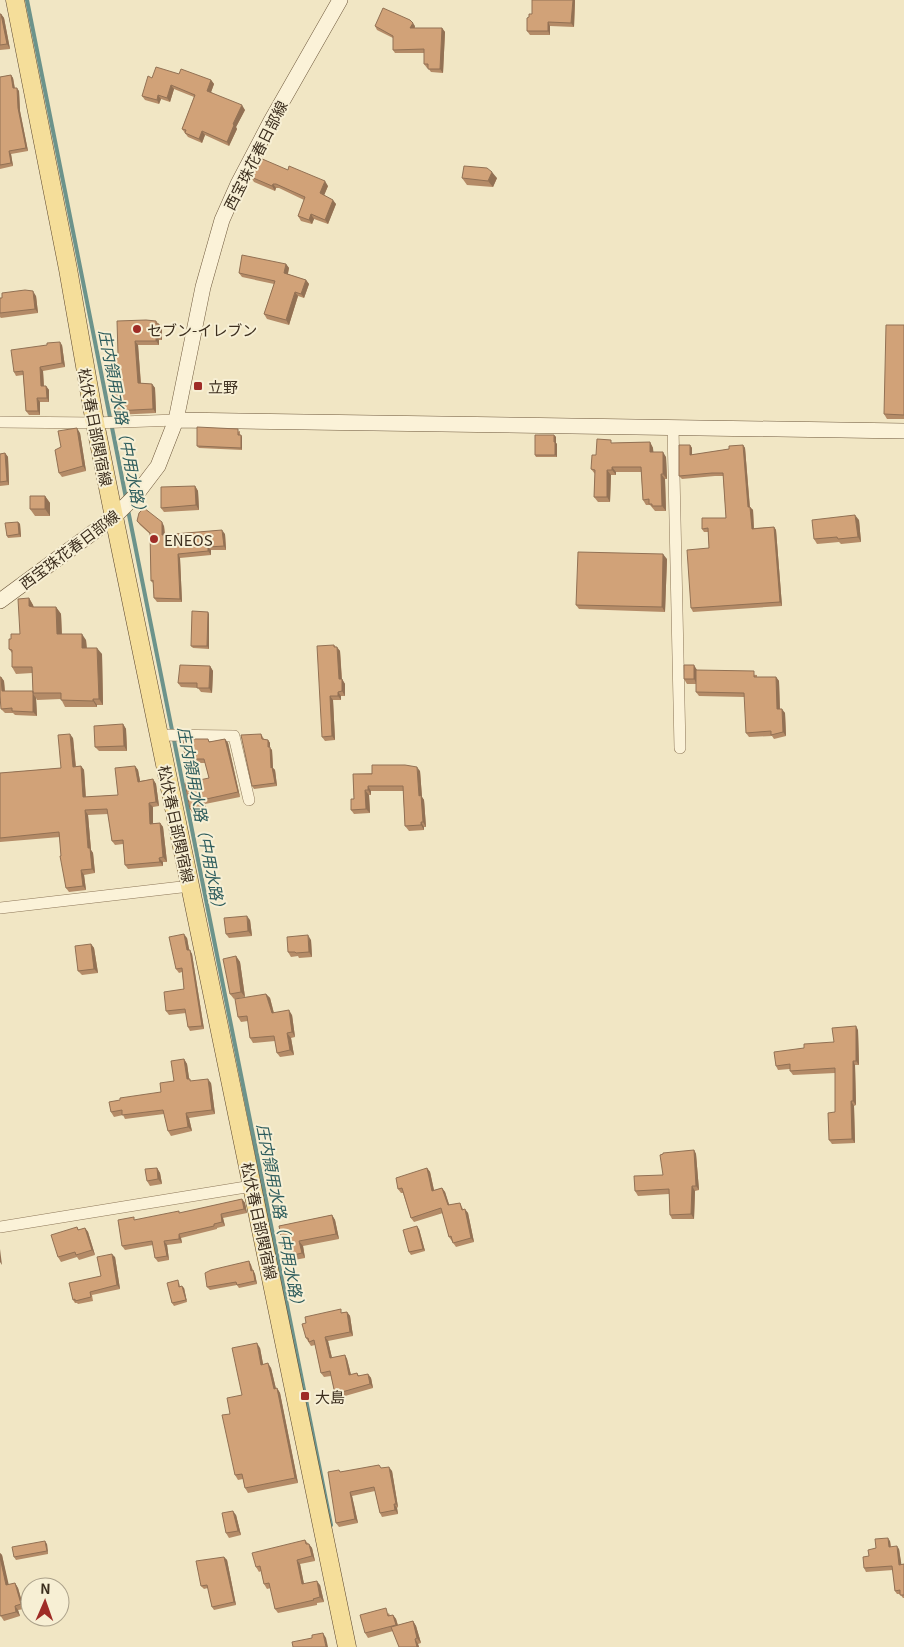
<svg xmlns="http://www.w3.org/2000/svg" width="904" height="1647" font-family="Georgia,'Noto Sans JP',serif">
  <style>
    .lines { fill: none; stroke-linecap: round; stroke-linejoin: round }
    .stream { stroke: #6c938b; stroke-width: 4 }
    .street-casing { stroke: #8d7759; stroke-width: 12 }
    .secondary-casing { stroke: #6e583c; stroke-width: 16 }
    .primary-casing { stroke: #5a452e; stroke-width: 19 }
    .street { stroke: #fbf2d8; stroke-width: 11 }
    .secondary { stroke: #fbf2d8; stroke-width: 15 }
    .primary { stroke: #f5de9a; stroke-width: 18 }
    .wall { fill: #b48b67 }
    .shaded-wall { fill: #927154 }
    .building { fill: #d1a278; stroke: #927154 }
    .poi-dot { fill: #9f2c26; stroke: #f7efd4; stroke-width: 2 }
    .labels { text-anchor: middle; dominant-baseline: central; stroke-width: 4; stroke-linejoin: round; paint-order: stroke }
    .street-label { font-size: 15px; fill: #3c2e1e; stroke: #f7efd4 }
    .poi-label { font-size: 15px; fill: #3c2e1e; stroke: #f7efd4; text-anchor: start }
    .water-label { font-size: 16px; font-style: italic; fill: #2d5c5c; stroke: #f7efd4 }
  </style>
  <rect width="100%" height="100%" fill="#f1e6c4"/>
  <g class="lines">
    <path class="stream" d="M27 0 126 498
      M128 510 331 1525"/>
    <defs>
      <path id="street" d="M0 422 95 423 176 420
        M673 428 680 748
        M158 735 234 736 249 800
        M0 908 190 886
        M0 1227 252 1186"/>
      <path id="secondary" d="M176 420 904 431
        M0 601 114 517 136 495 158 466 176 420 203 287 222 220 238 184 271 121 340 0"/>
      <path id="primary" d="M15 0 68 269 95 423 114 517 347 1647"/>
    </defs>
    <use href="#street" class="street-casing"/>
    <use href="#secondary" class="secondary-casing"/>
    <use href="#primary" class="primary-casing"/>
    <use href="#street" class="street"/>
    <use href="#secondary" class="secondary"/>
    <use href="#primary" class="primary"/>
  </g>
  <path class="wall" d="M575 0 574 27 550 26V35H530L527 31 529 17 532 14Z
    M0 14H1L4 18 10 49 0 50Z
    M375 26H415V28H442L445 32 443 73 431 72 428 68H427L424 64V53H395L393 50V38L377 30Z
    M179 74 211 80 214 84 211 92 245 110 236 127 237 129 229 146 205 135 202 143 188 137 182 129 194 97 174 89 170 102 161 99 159 104 145 100 142 96 152 78Z
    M11 75 13 78 15 88 19 91 20 111 28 151 11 154 13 166 0 169V77Z
    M251 177 328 186 324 195 336 204 328 224 314 219 312 224 301 221 298 216 304 200 279 188H276L275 191 254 182Z
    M462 178H497L493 187 467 185Z
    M286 264 289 268 288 274 306 280 309 284 304 298 298 296 289 325 267 319 264 314 274 284 242 277 239 273Z
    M36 296 38 313 1 318 0 317V298Z
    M156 321 162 328V340H159V345H138L141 383 152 384 155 388 156 413 116 415 114 411V401L111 397 114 374 118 354Z
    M904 325V419H887L884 414Z
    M62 345 65 367 43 371 44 386H46L49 390V402H40V415H29L26 411 23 375 16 376 14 372Z
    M240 431V435H241L242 437V450L199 448 197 446Z
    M80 433 86 471 62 477 59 473 61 447Z
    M554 435 556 437V443L557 444V457H536L535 455Z
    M650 442 653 448V452L666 457 667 479H665L666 511H655L650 505H646L643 500 641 472H616V475H611L610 502H598L594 497 595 474 591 469 596 455 613 443Z
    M690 445 692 448V455L729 449 743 445 745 448 750 507 753 510 754 528 774 527 776 530 782 606 693 612 691 608 709 548 708 532H704L702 529 726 518 723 476H715L682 479 679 476Z
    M5 453 8 457 9 485 0 486V454Z
    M195 486 198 491 199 510 164 512 161 508Z
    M45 496 50 503V516H35L30 509Z
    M859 520 861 542 841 544 839 542 817 544 814 539Z
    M137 521 164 526 165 534H225L226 550H211V555L180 558 182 602H157L154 598 153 583 151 581 150 534 140 525Z
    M18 522 20 524 21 537 8 538 7 536Z
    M667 559 665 612 579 609 576 605Z
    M29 598 33 605 34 607H56L61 614 62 634 86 640 87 648 102 654 103 705H97V707H65L61 699 37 700 36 698 37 716 15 715 13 713H5L1 709V700H0V677H1L4 681 5 691H33L32 673 16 674 12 667V653L9 649 11 639 20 634Z
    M209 614V649L193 648 191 646Z
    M334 645 340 651 342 679 345 684V696H341V700H333L335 740 325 741 322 737Z
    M210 666 213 671 212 693 201 692 198 688 181 687 178 683Z
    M697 670 757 675V677H776L779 681 780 709 785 713 786 736 774 739 772 736 749 737 746 733 745 697 699 696 696 692V684H687L684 679Z
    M123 724 126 729 127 751H99L95 747Z
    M261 734 264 739 268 740 270 743V748L272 750 273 768 275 770 277 786 254 789 252 786Z
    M73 738 76 766H81L84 770 86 797 118 795 135 766 138 770 140 781 153 779 156 784 159 806 153 807V823H160L163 827 167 862H163V866L128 869 125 865 123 844 115 845 112 841 108 814 88 815 91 850 93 853 95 873 84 875 86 890 69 892 66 888 61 856 60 837 0 842V773L61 768Z
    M225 739 228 743 240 797 205 804 206 810 193 813 190 809 209 778 205 763H188L185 759 210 742Z
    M420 771 422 797 424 800 426 827H424V830L409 831 405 826 403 791H371V795H369L370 813 354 814 351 810 354 799 353 774Z
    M250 920 252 936 229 938 226 934Z
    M187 938 189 950 192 954 204 1029 190 1031 188 1027 186 1013 169 1015 166 1011 184 989 182 972 179 973 176 969Z
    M311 940 312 957 299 958 298 956 291 957 288 952Z
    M91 944 94 948 98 973 82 975 78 971Z
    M236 956 240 962 245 997 234 999 230 994Z
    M266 994 270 998 274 1013 292 1015 295 1037 291 1038 294 1055 280 1057 277 1053 275 1041 253 1043 250 1038 248 1021 241 1022 238 1017Z
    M858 1030 859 1065H855L856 1105 854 1106 855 1143 832 1144 829 1140 835 1112V1073L793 1075 790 1071V1069L778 1070 776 1066 834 1042Z
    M184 1059 187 1064 189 1079 191 1081 211 1083 215 1114 189 1118 192 1131 171 1136 168 1131 164 1114 125 1119 123 1115 114 1117 111 1112 161 1092 174 1081Z
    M694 1150 696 1154 699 1190 695 1191 694 1219H672L670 1215 669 1194 638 1196 635 1191 663 1175Z
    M157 1168 160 1173 162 1184 150 1186 147 1181Z
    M427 1168 430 1172 434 1190 442 1188 445 1192 449 1205 460 1203 463 1209 468 1213 474 1242 456 1247 449 1237 443 1213 414 1222 411 1218 403 1193H401L398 1189Z
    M242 1199 245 1203 247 1213 223 1218 225 1226 217 1228V1229L181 1238 182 1243 167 1245 169 1260 158 1262 155 1258 153 1245 125 1250 122 1246 135 1220 180 1213Z
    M332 1215 335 1220 339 1239 303 1246 305 1258 289 1261 285 1257 279 1226Z
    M77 1227 79 1230 85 1228 88 1232 95 1255 79 1260 77 1257 61 1262 58 1257Z
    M419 1229 425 1251 411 1255 409 1252Z
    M115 1257 120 1289 92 1295 93 1301 78 1304 77 1303H75L73 1300 101 1276Z
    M249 1261 251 1265 253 1270 255 1274 257 1284 239 1288 237 1285 210 1290 207 1287Z
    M179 1282 180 1287 184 1288 187 1302 174 1306 172 1303Z
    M343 1312H347L350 1316 353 1336 328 1341 332 1358 345 1355 347 1359 351 1375 357 1373 359 1376 368 1374 371 1378 373 1388 338 1398 335 1394 331 1376 324 1377 321 1373 315 1345 311 1346 306 1338Z
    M260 1348 263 1364 271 1368 276 1389 277 1388 280 1393 298 1483 248 1493 245 1488 243 1479 238 1480 235 1475 230 1414 242 1395Z
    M381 1468 392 1471 398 1507 397 1508 398 1514 382 1517 380 1513 375 1491 352 1496 358 1523 339 1527 336 1523 341 1472Z
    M236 1515 241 1535 229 1538 226 1533Z
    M305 1540 312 1548 315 1561 300 1564 304 1584 320 1585 324 1602 317 1603V1605L278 1613 275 1609 271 1588 267 1589 264 1584 261 1571 259 1572 256 1567Z
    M890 1541 891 1547 899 1549 901 1564H904V1598H903L900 1594H897L895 1591 893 1570 866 1572 864 1568 869 1556 876 1548Z
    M47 1544 48 1554 16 1560 14 1557Z
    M0 1553 2 1555 8 1585 15 1583 18 1588 24 1609 18 1610 20 1616 4 1621 0 1615Z
    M224 1557 227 1560 236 1605 214 1610 212 1607 208 1588 204 1589 201 1586Z
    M389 1613 390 1616 393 1615 396 1619 398 1625 413 1621 416 1626 421 1643 418 1644 419 1647H399L393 1631 368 1638 365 1633Z"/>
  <path class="shaded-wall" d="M573 0H575L574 27 571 23Z
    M1 14 4 18 10 49 7 44Z
    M548 22 550 26V35L548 31Z
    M413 23 415 26 413 31 410 28Z
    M442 28 445 32 443 73 440 69Z
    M11 75 13 78 15 91 13 88Z
    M211 80 214 84 210 95 207 91Z
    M171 85 174 89 170 102 167 98Z
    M17 88 19 91 20 111 28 151 26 148 18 108Z
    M158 95 161 99 159 104 157 100Z
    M242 105 245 110 236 127 237 129 229 146 227 142 233 124Z
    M202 131 205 135 202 143 199 139Z
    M9 151 11 154 13 166 11 163Z
    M492 172 497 178 493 187 488 181Z
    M325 181 328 186 323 198 320 193Z
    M273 184 276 188 275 191 272 186Z
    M333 200 336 204 328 224 325 220Z
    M311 214 314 219 312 224 309 220Z
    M286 264 289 268 287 277 284 273Z
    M306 280 309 284 304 298 301 294Z
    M33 291 36 296 38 313 35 309Z
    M295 292 298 296 289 325 286 320Z
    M159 324 162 328V340L159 336Z
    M156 336 159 340V345L156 341Z
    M135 341 138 345 141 387 138 383Z
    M60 342 62 345 65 367 62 363Z
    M40 367 43 371 44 390 41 386Z
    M152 384 155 388 156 413 153 409Z
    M46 386 49 390V402L47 398Z
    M37 398 40 402V415L38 411Z
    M77 428 80 433 86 471 83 466Z
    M241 435 242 437V450L241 448Z
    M554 435 556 437V443L557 444V457L555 455Z
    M650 442 653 448 654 457 650 452Z
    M690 445 692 448V458L690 455Z
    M743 445 745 448 750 510 748 507Z
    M663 452 666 457 667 479 663 474Z
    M5 453 8 457 9 485 7 481Z
    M612 467 616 472V475L612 470Z
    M607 470 611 475 610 502 607 497Z
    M661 474 665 479 666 511 662 506Z
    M195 486 198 491 199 510 196 505Z
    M45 496 50 503V516L45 509Z
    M750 507 753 510 754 532 752 529Z
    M855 515 859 520 861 542 858 537Z
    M18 522 20 524 21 537 19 534Z
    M162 522 164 526 165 539 162 535Z
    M774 527 776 530 782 606 780 602Z
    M222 530 225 534 226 550 224 546Z
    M208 547 211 550V555L208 551Z
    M178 554 180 558 182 602 180 599Z
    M663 554 667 559 665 612 662 607Z
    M29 598 33 605 34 613 29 606Z
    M56 607 61 614 62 641 57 634Z
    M208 612 209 614V649L207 646Z
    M82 634 86 640 87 655 82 648Z
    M337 647 340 651 342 684 339 679Z
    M97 648 102 654 103 705 99 699Z
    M694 665 697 670V684L694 679Z
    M210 666 213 671 212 693 209 688Z
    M1 677 4 681 5 695 2 691Z
    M776 677 779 681 780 714 777 709Z
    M342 679 345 684V696L342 691Z
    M338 692 341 696V700L338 696Z
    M33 694 36 698 37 716 33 712Z
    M330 696 333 700 335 740 332 736Z
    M93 699 97 705V707L93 701Z
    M782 709 785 713 786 736 783 732Z
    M123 724 126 729 127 751 124 746Z
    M70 734 73 738 76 771 73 767Z
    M225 739 228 743 240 797 238 792Z
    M268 740 270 743V748L272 750 273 768 275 770 277 786 275 783 271 768Z
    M81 766 84 770 86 802 83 797Z
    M135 766 138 770 141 786 138 782Z
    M417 767 420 771 422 797 424 800 426 827 423 822 419 796Z
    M153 779 156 784 159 806 156 802Z
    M368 786 371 791V795L368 790Z
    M365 790 369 795 370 813 366 809Z
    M202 800 205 804 206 810 203 806Z
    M149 803 153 807V828L150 824Z
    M85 810 88 815 91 850 93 853 95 873 92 869 88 848Z
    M421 822 424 827V830L421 825Z
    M160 823 163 827 167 862 163 857Z
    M159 858 163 862V866L160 862Z
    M81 870 84 875 86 890 83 886Z
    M247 916 250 920 252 936 248 931Z
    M184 934 187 938 190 954 187 950Z
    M308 935 311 940 312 957 309 952Z
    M91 944 94 948 98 973 94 969Z
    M190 950 192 954 204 1029 202 1026Z
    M236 956 240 962 245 997 241 992Z
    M266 994 270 998 275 1018 272 1013Z
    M289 1010 292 1015 295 1037 292 1032Z
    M856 1026 858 1030 859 1065 856 1061Z
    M287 1033 291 1038 294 1055 290 1050Z
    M184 1059 187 1064 190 1084 187 1079Z
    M853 1061 855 1065 856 1105 853 1101Z
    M208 1079 211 1083 215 1114 212 1110Z
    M851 1101 854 1106 855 1143 852 1139Z
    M186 1113 189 1118 192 1131 188 1127Z
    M694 1150 696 1154 699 1190 696 1186Z
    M157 1168 160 1173 162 1184 158 1179Z
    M427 1168 430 1172 435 1195 432 1191Z
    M692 1186 695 1191 694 1219 691 1214Z
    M442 1188 445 1192 451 1210 448 1205Z
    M242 1199 245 1203 247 1213 244 1209Z
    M465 1209 468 1213 474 1242 471 1238Z
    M221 1214 223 1218 225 1226 222 1222Z
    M332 1215 335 1220 339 1239 336 1234Z
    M417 1226 419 1229 425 1251 423 1249Z
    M85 1228 88 1232 95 1255 92 1250Z
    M179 1234 181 1238 182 1243 179 1239Z
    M164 1241 167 1245 169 1260 167 1256Z
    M299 1241 303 1246 305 1258 302 1253Z
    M0 1249 2 1265 0 1262Z
    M112 1254 115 1257 120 1289 117 1285Z
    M249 1261 251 1265 253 1274 251 1271Z
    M253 1270 255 1274 257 1284 255 1281Z
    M182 1286 184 1288 187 1302 186 1300Z
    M347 1312 350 1316 353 1336 350 1332Z
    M325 1337 328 1341 333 1362 330 1358Z
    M257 1343 260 1348 264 1369 261 1365Z
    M345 1355 347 1359 352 1379 349 1375Z
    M268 1363 271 1368 277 1393 274 1389Z
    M368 1374 371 1378 373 1388 370 1384Z
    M277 1388 280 1393 298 1483 295 1478Z
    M389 1467 392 1471 398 1507 396 1504Z
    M350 1492 352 1496 358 1523 355 1519Z
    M394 1504 397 1508 398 1514 395 1510Z
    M233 1511 236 1515 241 1535 238 1531Z
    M888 1538 890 1541 891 1550 889 1547Z
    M45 1541 47 1544 48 1554 47 1551Z
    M309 1544 312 1548 315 1561 312 1556Z
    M897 1546 899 1549 902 1568 899 1565Z
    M0 1553 2 1555 10 1590 6 1585 0 1557Z
    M224 1557 227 1560 236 1605 234 1602Z
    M297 1560 300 1564 305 1589 302 1584Z
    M317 1581 320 1585 324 1602 320 1597Z
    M15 1583 18 1588 24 1609 21 1604Z
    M15 1606 18 1610 20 1616 16 1612Z
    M393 1615 396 1619 399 1630 396 1625Z
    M413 1621 416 1626 421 1643 417 1638Z
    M323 1633 326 1638 328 1647H326Z
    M415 1639 418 1644 419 1647H417Z"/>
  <path class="building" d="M532 0H573L571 23 548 22V31H527V18L529 17V14H532Z
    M383 8 410 20 413 23 410 28H442L440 69H428V64H424V49L393 50V36L375 26Z
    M0 14H1L7 44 0 45Z
    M156 67 179 74 181 69 211 80 207 91 242 105 233 124 234 125 227 142 202 131 199 139 185 133 186 130 182 129 195 95 171 85 167 98 158 95 157 100 142 96 148 76 152 78Z
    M11 75 13 88H17L18 108 26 148 9 151 11 163 0 165V77Z
    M260 158 288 170 289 166 325 181 320 193 333 200 325 220 311 214 309 220 298 216 305 197 276 184H273L272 186 251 177 258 160Z
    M464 166 487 168 492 172 488 181 462 178Z
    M242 255 286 264 284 273 306 280 301 294 295 292 286 320 264 314 275 281 239 273Z
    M25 290 33 291 35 309 0 313V298H2V293Z
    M146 320 156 321V324H159V336H156V341H135L138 383 152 384 153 409 114 411V396L111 397 109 374H114L113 355 118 354 117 321Z
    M886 325H904V415L884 414Z
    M60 342 62 363 40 367 41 386H46L47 398H37L38 411H26L23 371 14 372 11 350 47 345V343Z
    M197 427 238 429V435H241V448L197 446Z
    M77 428 83 466 59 473 55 450 61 447 58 431Z
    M535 435H554V442H555V455H535Z
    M597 439 611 440V443L650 442V452H663V474H661L662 506H652V504H649V499L643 500 641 467H612V470H607V497H594L595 470 591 469 592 455H596Z
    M679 445H690V455L729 449V446L743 445 748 507H750L752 529 774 527 780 602 691 608 687 550 709 548 708 528 702 529V518H726L723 473H712L679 476Z
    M5 453 7 481 0 482V454Z
    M195 486 196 505 161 508V487Z
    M30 496H45V509H30Z
    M144 508 162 522V535L222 530 224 546 208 547V551L178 554 180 599 154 598 153 580 151 581 150 533 137 521 139 513Z
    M855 515 858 537 838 539 837 537 814 539 812 520Z
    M18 522 19 534 7 536 5 523Z
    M578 552 663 554 662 607 576 605Z
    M29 598V606L33 607H56L57 634H82V648H97L99 699H93V701L61 700V693H33L32 667H12V650L9 649V639H11V634H20L18 599Z
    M192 611 208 612 207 646H191Z
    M334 645V647H337L339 679H342V691L338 692V696H330L332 736 322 737 317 646Z
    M180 665 210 666 209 688H197V683H178Z
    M684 665H694V679H684Z
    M696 670 754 671V677H776L777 709H782L783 732 771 735V731L746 733 744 693 696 692Z
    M0 677H1L2 691H33V712L12 711V708L1 709 0 696Z
    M123 724 124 746 95 747 94 726Z
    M70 734 73 767 81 766 83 797 118 795 115 768 135 766 138 782 153 779 156 802 149 803 150 824 160 823 163 857 159 858 160 862 125 865 123 840 112 841 107 809 85 810 88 848H90L92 869 81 870 83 886 66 888 60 856H61L59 832 0 838V773L61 768 58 735Z
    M261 734 262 739 268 740V747H270L271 768 272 767 275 783 252 786 241 735Z
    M183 739H208L209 742 225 739 238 792 202 800 203 806 190 809 185 783 209 778 204 759H185Z
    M372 765H405L417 767 419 796 421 795 423 822H421V825L405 826 403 786H368V790H365L366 809 351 810V799H354L353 774H372Z
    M247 916 248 931 226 934 224 918Z
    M184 934 187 950H190L202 1026 188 1027 185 1009 166 1011 164 992 184 989 182 968 176 969 169 937Z
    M308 935 309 952 296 953 295 952H288L287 937Z
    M91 944 94 969 78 971 75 946Z
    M236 956 241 992 230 994 223 959Z
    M266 994 272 1013 289 1010 292 1032 287 1033 290 1050 277 1053 274 1036 250 1038 247 1016 238 1017 235 999Z
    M856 1026V1061H853V1101H851L852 1139 829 1140 828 1113 835 1112V1068L790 1071V1064L776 1066 774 1052 804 1048V1044L834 1042 832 1028Z
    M184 1059 187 1079H190V1081L208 1079 212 1110 186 1113 188 1127 168 1131 163 1110 122 1115V1110L111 1112 109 1102 120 1100V1098L161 1092 160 1083 174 1081 171 1061Z
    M694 1150 696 1186H692L691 1214 670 1215 669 1189 635 1191 634 1176 663 1175 660 1155 663 1154V1153Z
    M157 1168 158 1179 147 1181 145 1169Z
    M427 1168 432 1191 442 1188 448 1205 460 1203 462 1210 465 1209 471 1238 453 1243 451 1236 449 1237 441 1208 411 1218 402 1188 398 1189 396 1178Z
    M242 1199 244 1209 221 1214 222 1222 214 1224V1226L179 1234V1239L164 1241 167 1256 155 1258 152 1241 122 1246 118 1220 134 1217V1220L179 1211V1213Z
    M332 1215 336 1234 299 1241 302 1253 285 1257 279 1226Z
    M417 1226 423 1249 409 1252 403 1230Z
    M77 1227 78 1230 85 1228 92 1250 76 1255 75 1252 58 1257 51 1235Z
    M112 1254 117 1285 90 1292 91 1297 75 1301V1299L73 1300 69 1283 101 1276 97 1257Z
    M249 1261 251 1271 253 1270 255 1281 237 1285 236 1282 207 1287 205 1273 211 1270Z
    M178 1280 179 1287 182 1286 186 1300 172 1303 167 1283Z
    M341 1309V1313L347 1312 350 1332 325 1337 330 1358 345 1355 349 1375 357 1373 358 1376 368 1374 370 1384 335 1394 330 1371 321 1373 314 1340 309 1342 308 1338H306L302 1324 306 1323 305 1317Z
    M257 1343 261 1365 268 1363 274 1389 277 1388 295 1478 245 1488 242 1474 235 1475 222 1415 230 1414 227 1398 242 1395 232 1348Z
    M379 1465 381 1468 389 1467 396 1504H394L395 1510 380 1513 374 1487 350 1492 355 1519 336 1523 328 1472 339 1470 340 1472Z
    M233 1511 238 1531 226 1533 222 1513Z
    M888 1538 889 1547 897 1546 899 1565 904 1564V1595H900V1590L895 1591 892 1566 864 1568 863 1557 869 1556 868 1550 876 1548 875 1539Z
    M305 1540 306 1544H309L312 1556 297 1560 302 1584 317 1581 320 1597 313 1599 314 1600 275 1609 269 1583 264 1584 260 1566 256 1567 252 1553Z
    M45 1541 47 1551 14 1557 12 1547Z
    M0 1557 6 1585 15 1583 21 1604 15 1606 16 1612 0 1616Z
    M224 1557 234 1602 212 1607 207 1585 201 1586 196 1561Z
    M386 1608 388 1616 393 1615 396 1625 365 1633 360 1615Z
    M413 1621 417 1638 415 1639 417 1647H399L391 1627Z
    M323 1633 326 1647H293L292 1642 312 1638V1635Z"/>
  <g class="poi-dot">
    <circle cx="137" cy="329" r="5"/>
    <rect x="193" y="381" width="10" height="10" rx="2.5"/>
    <circle cx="154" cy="539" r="5"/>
    <rect x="300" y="1391" width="10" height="10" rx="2.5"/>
  </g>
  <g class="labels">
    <g class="street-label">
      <text transform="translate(255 155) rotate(-63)">西宝珠花春日部線</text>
      <text transform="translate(96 427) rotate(79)">松伏春日部関宿線</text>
      <text transform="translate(69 549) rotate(-37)">西宝珠花春日部線</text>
      <text transform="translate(177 824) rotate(78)">松伏春日部関宿線</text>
      <text transform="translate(260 1221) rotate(78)">松伏春日部関宿線</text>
    </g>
    <g class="poi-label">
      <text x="147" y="329">セブン-イレブン</text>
      <text x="208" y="386">立野</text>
      <text x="164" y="539">ENEOS</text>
      <text x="315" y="1396">大島</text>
    </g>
    <g class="water-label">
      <text transform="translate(124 424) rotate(79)">庄内領用水路（中用水路）</text>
      <text transform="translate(203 821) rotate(79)">庄内領用水路（中用水路）</text>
      <text transform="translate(282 1218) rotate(79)">庄内領用水路（中用水路）</text>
    </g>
  </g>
  <g transform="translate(45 1602) rotate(2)"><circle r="24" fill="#f7efd4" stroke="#aca28b"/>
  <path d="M0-4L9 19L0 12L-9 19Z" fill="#9f2c26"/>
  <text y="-8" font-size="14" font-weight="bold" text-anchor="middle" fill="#3c2e1e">N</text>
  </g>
</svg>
